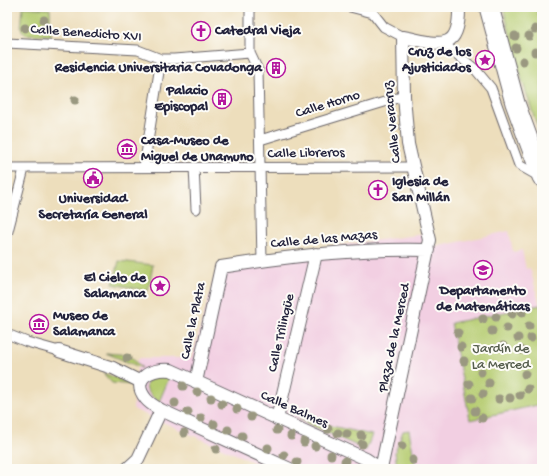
<svg xmlns="http://www.w3.org/2000/svg" width="549" height="476" font-family="'Gochi Hand',sans-serif">
  <style>
    .built { fill: #f2cfe2 }
    .green { fill: #b6cc71; stroke: #6c7756 }
    .lines { fill: none; stroke-linecap: round; stroke-linejoin: round }
    .pedestrian-casing { stroke: #696468; stroke-width: 11 }
    .minor-casing { stroke: #696468; stroke-width: 14 }
    .primary-casing { stroke: #696468; stroke-width: 21 }
    .pedestrian { stroke: #fff; stroke-width: 9 }
    .minor { stroke: #fff; stroke-width: 12 }
    .primary { stroke: #fff; stroke-width: 19 }
    .tree { fill: #9a9880 }
    .labels { text-anchor: middle; dominant-baseline: central; stroke-width: 4; stroke-linejoin: round; paint-order: stroke }
    .poi-label { font-size: 14px; font-weight: bold; fill: #22223b; stroke: #fdfcf7; text-anchor: start }
    .street-label { font-size: 14px; fill: #22223b; stroke: #fdfcf7 }
    .park-label { font-size: 14px; fill: #565e4e; stroke: #fdfcf7 }
  </style>
  <rect width="100%" height="100%" fill="#fdfcf7"/>
  <filter id="ink" filterUnits="userSpaceOnUse"><feTurbulence type="fractalNoise" baseFrequency=".025" numOctaves="2"/><feDisplacementMap in="SourceGraphic" scale="8" xChannelSelector="R" yChannelSelector="G"/><feConvolveMatrix kernelMatrix="1 2 1 2 8 2 1 2 1" color-interpolation-filters="sRGB"/></filter>
  <filter id="wash" filterUnits="userSpaceOnUse"><feTurbulence type="fractalNoise" baseFrequency=".012" numOctaves="4" result="noise"/><feDisplacementMap in="SourceGraphic" scale="16" xChannelSelector="R" yChannelSelector="G"/><feGaussianBlur stdDeviation="0.9" result="paint"/><feColorMatrix in="noise" values="0 0 0 0 0 0 0 0 0 0 0 0 0 0 0 0 0 1.4 0 .05"/><feComposite in="paint" operator="in"/></filter>
  <g filter="url(#wash)">
    <rect width="100%" height="100%" fill="#eddebc"/>
    <path class="built" d="M509 231 513 252 522 250 526 269 530 268 542 314V469H269L133 409 138 358H192L217 269 333 246 425 234 435 247Z"/>
    <path class="green" d="M23 7 50 9 51 36 25 34 21 29Z
      M503 7H535L542 22V141L522 80Z
      M119 261 153 265 148 291 113 284Z
      M540 305 542 314V404L470 420 451 323Z
      M106 353 130 355 142 368Z
      M103 373 132 384 134 385 112 383Z
      M162 375 170 376 159 402C143 391 140 379 162 375Z
      M295 418 372 435 366 450Z
      M409 430 416 469H399L397 468 395 452 403 431Z"/>
  </g>
  <g filter="url(#ink)">
    <g class="lines">
      <defs>
        <path id="pedestrian" d="M350 7 373 13 384 27 403 37
          M7 43 138 50 161 59H174L250 53V7
          M444 44 475 69 491 88 519 165 540 177
          M250 53 258 70 262 261
          M260 140 404 96
          M144 167 161 59
          M194 167 196 209
          M7 168 413 167
          M7 235 24 169
          M7 334 27 342 59 351"/>
        <path id="minor" d="M59 351 113 368 141 382
          M196 382 221 267C291 256 359 248 429 250
          M277 419 316 254
          M127 469 138 459 161 410
          M290 469 161 410C156 407 150 404 146 399 129 378 152 368 171 370L366 459 375 465 377 469
          M381 469 430 240 408 144 404 96 403 37C437 43 460 55 459 7"/>
        <path id="primary" d="M489 7 515 103 542 177"/>
      </defs>
      <use href="#pedestrian" class="pedestrian-casing"/>
      <use href="#minor" class="minor-casing"/>
      <use href="#primary" class="primary-casing"/>
      <use href="#pedestrian" class="pedestrian"/>
      <use href="#minor" class="minor"/>
      <use href="#primary" class="primary"/>
    </g>
    <g class="tree">
      <circle cx="44" cy="20" r="4.5"/>
      <circle cx="25" cy="28" r="4.5"/>
      <circle cx="535" cy="29" r="4.5"/>
      <circle cx="44" cy="31" r="4.5"/>
      <circle cx="515" cy="36" r="4.5"/>
      <circle cx="529" cy="36" r="4.5"/>
      <circle cx="516" cy="48" r="4.5"/>
      <circle cx="535" cy="52" r="4.5"/>
      <circle cx="523" cy="61" r="4.5"/>
      <circle cx="75" cy="100" r="4.5"/>
      <circle cx="522" cy="313" r="4.5"/>
      <circle cx="512" cy="314" r="4.5"/>
      <circle cx="496" cy="317" r="4.5"/>
      <circle cx="483" cy="319" r="4.5"/>
      <circle cx="529" cy="326" r="4.5"/>
      <circle cx="507" cy="328" r="4.5"/>
      <circle cx="492" cy="331" r="4.5"/>
      <circle cx="458" cy="333" r="4.5"/>
      <circle cx="518" cy="338" r="4.5"/>
      <circle cx="531" cy="338" r="4.5"/>
      <circle cx="503" cy="346" r="4.5"/>
      <circle cx="461" cy="347" r="4.5"/>
      <circle cx="521" cy="350" r="4.5"/>
      <circle cx="127" cy="358" r="4.5"/>
      <circle cx="464" cy="361" r="4.5"/>
      <circle cx="481" cy="372" r="4.5"/>
      <circle cx="525" cy="374" r="4.5"/>
      <circle cx="489" cy="383" r="4.5"/>
      <circle cx="469" cy="384" r="4.5"/>
      <circle cx="183" cy="386" r="4.5"/>
      <circle cx="528" cy="389" r="4.5"/>
      <circle cx="197" cy="392" r="4.5"/>
      <circle cx="483" cy="394" r="4.5"/>
      <circle cx="520" cy="395" r="4.5"/>
      <circle cx="211" cy="398" r="4.5"/>
      <circle cx="472" cy="398" r="4.5"/>
      <circle cx="510" cy="398" r="4.5"/>
      <circle cx="499" cy="399" r="4.5"/>
      <circle cx="175" cy="403" r="4.5"/>
      <circle cx="222" cy="404" r="4.5"/>
      <circle cx="237" cy="409" r="4.5"/>
      <circle cx="475" cy="411" r="4.5"/>
      <circle cx="188" cy="412" r="4.5"/>
      <circle cx="251" cy="417" r="4.5"/>
      <circle cx="201" cy="418" r="4.5"/>
      <circle cx="482" cy="418" r="4.5"/>
      <circle cx="214" cy="424" r="4.5"/>
      <circle cx="328" cy="429" r="4.5"/>
      <circle cx="228" cy="430" r="4.5"/>
      <circle cx="277" cy="430" r="4.5"/>
      <circle cx="184" cy="433" r="4.5"/>
      <circle cx="338" cy="433" r="4.5"/>
      <circle cx="347" cy="434" r="4.5"/>
      <circle cx="361" cy="435" r="4.5"/>
      <circle cx="242" cy="436" r="4.5"/>
      <circle cx="291" cy="436" r="4.5"/>
      <circle cx="304" cy="442" r="4.5"/>
      <circle cx="362" cy="444" r="4.5"/>
      <circle cx="315" cy="446" r="4.5"/>
      <circle cx="402" cy="446" r="4.5"/>
      <circle cx="268" cy="448" r="4.5"/>
      <circle cx="216" cy="449" r="4.5"/>
      <circle cx="284" cy="455" r="4.5"/>
      <circle cx="331" cy="455" r="4.5"/>
      <circle cx="413" cy="460" r="4.5"/>
      <circle cx="345" cy="461" r="4.5"/>
      <circle cx="297" cy="462" r="4.5"/>
    </g>
  </g>
  <defs>
    <symbol id="church-ring" viewBox="-11 -11 22 22"><circle r="9.5" fill="#fdfcf7" stroke="#b5179e" stroke-width="1.5"/><path d="M-1.2-6h2.4v3.5h3.3v2.4h-3.3V6h-2.4V-.1h-3.3v-2.4h3.3Z" fill="#b5179e"/></symbol>
    <symbol id="sight-ring" viewBox="-11 -11 22 22"><circle r="9.5" fill="#fdfcf7" stroke="#b5179e" stroke-width="1.5"/><path d="M0-6L1.8-2.2L6-1.7L2.9 1.2L3.7 5.4L0 3.3L-3.7 5.4L-2.9 1.2L-6-1.7L-1.8-2.2Z" fill="#b5179e"/></symbol>
    <symbol id="building-ring" viewBox="-11 -11 22 22"><circle r="9.5" fill="#fdfcf7" stroke="#b5179e" stroke-width="1.5"/><path d="M-4-6H4V6H1V3H-1V6H-4ZM-2.5-4.3h1.7v1.8h-1.7ZM.8-4.3h1.7v1.8H.8ZM-2.5-1h1.7V.8h-1.7ZM.8-1h1.7V.8H.8Z" fill="#b5179e"/></symbol>
    <symbol id="museum-ring" viewBox="-11 -11 22 22"><circle r="9.5" fill="#fdfcf7" stroke="#b5179e" stroke-width="1.5"/><path d="M0-6L6-3V-2H-6V-3ZM-5-1h2V3h-2ZM-1-1h2V3h-2ZM3-1h2V3H3ZM-6 4H6V6H-6Z" fill="#b5179e"/></symbol>
    <symbol id="civic-ring" viewBox="-11 -11 22 22"><circle r="9.5" fill="#fdfcf7" stroke="#b5179e" stroke-width="1.5"/><path d="M-.6-6.5H3V-4.5H.6V-3L4-1V1h2V6H-6V1h2V-1L-.6-3ZM-1.2 2.5V6h2.4V2.5Z" fill="#b5179e"/></symbol>
    <symbol id="university-ring" viewBox="-11 -11 22 22"><circle r="9.5" fill="#fdfcf7" stroke="#b5179e" stroke-width="1.5"/><path d="M0-5L7-2L0 1L-7-2ZM-4 1L0 2.5L4 1V4Q0 6-4 4Z" fill="#b5179e"/></symbol>
  </defs>
  <g fill-rule="evenodd">
    <use href="#church-ring" x="190" y="20" width="22" height="22"/>
    <use href="#sight-ring" x="474" y="49" width="22" height="22"/>
    <use href="#building-ring" x="265" y="57" width="22" height="22"/>
    <use href="#building-ring" x="211" y="88" width="22" height="22"/>
    <use href="#museum-ring" x="116" y="138" width="22" height="22"/>
    <use href="#civic-ring" x="82" y="167" width="22" height="22"/>
    <use href="#church-ring" x="367" y="179" width="22" height="22"/>
    <use href="#university-ring" x="472" y="259" width="22" height="22"/>
    <use href="#sight-ring" x="149" y="275" width="22" height="22"/>
    <use href="#museum-ring" x="28" y="313" width="22" height="22"/>
  </g>
  <g class="labels">
    <g class="poi-label">
      <text x="215" y="31">Catedral Vieja</text>
      <text x="471" y="52" text-anchor="end">Cruz de los<tspan x="471" dy="16">Ajusticiados</tspan></text>
      <text x="262" y="68" text-anchor="end">Residencia Universitaria Covadonga</text>
      <text x="208" y="91" text-anchor="end">Palacio<tspan x="208" dy="16">Episcopal</tspan></text>
      <text x="141" y="141">Casa-Museo de<tspan x="141" dy="16">Miguel de Unamuno</tspan></text>
      <text x="392" y="182">Iglesia de<tspan x="392" dy="16">San Millán</tspan></text>
      <text x="93" y="199" text-anchor="middle">Universidad<tspan x="93" dy="16">Secretaría General</tspan></text>
      <text x="146" y="278" text-anchor="end">El Cielo de<tspan x="146" dy="16">Salamanca</tspan></text>
      <text x="483" y="291" text-anchor="middle">Departamento<tspan x="483" dy="16">de Matemáticas</tspan></text>
      <text x="53" y="316">Museo de<tspan x="53" dy="16">Salamanca</tspan></text>
    </g>
    <g class="street-label">
      <text transform="translate(86 34) rotate(4)">Calle Benedicto XVI</text>
      <text transform="translate(328 105) rotate(-17)">Calle Horno</text>
      <text transform="translate(393 122) rotate(-96)">Calle Veracruz</text>
      <text transform="translate(306 154) rotate(-1)">Calle Libreros</text>
      <text transform="translate(324 240) rotate(-5)">Calle de las Mazas</text>
      <text transform="translate(194 321) rotate(-78)">Calle la Plata</text>
      <text transform="translate(282 333) rotate(-77)">Calle Trilingüe</text>
      <text transform="translate(395 338) rotate(-78)">Plaza de la Merced</text>
      <text transform="translate(294 410) rotate(24)">Calle Balmes</text>
    </g>
    <g class="park-label">
      <text x="501" y="349">Jardín de<tspan x="501" dy="16">La Merced</tspan></text>
    </g>
  </g>
  <rect width="549" height="476" fill="none" stroke="#fdfcf7" stroke-width="24"/>
</svg>
